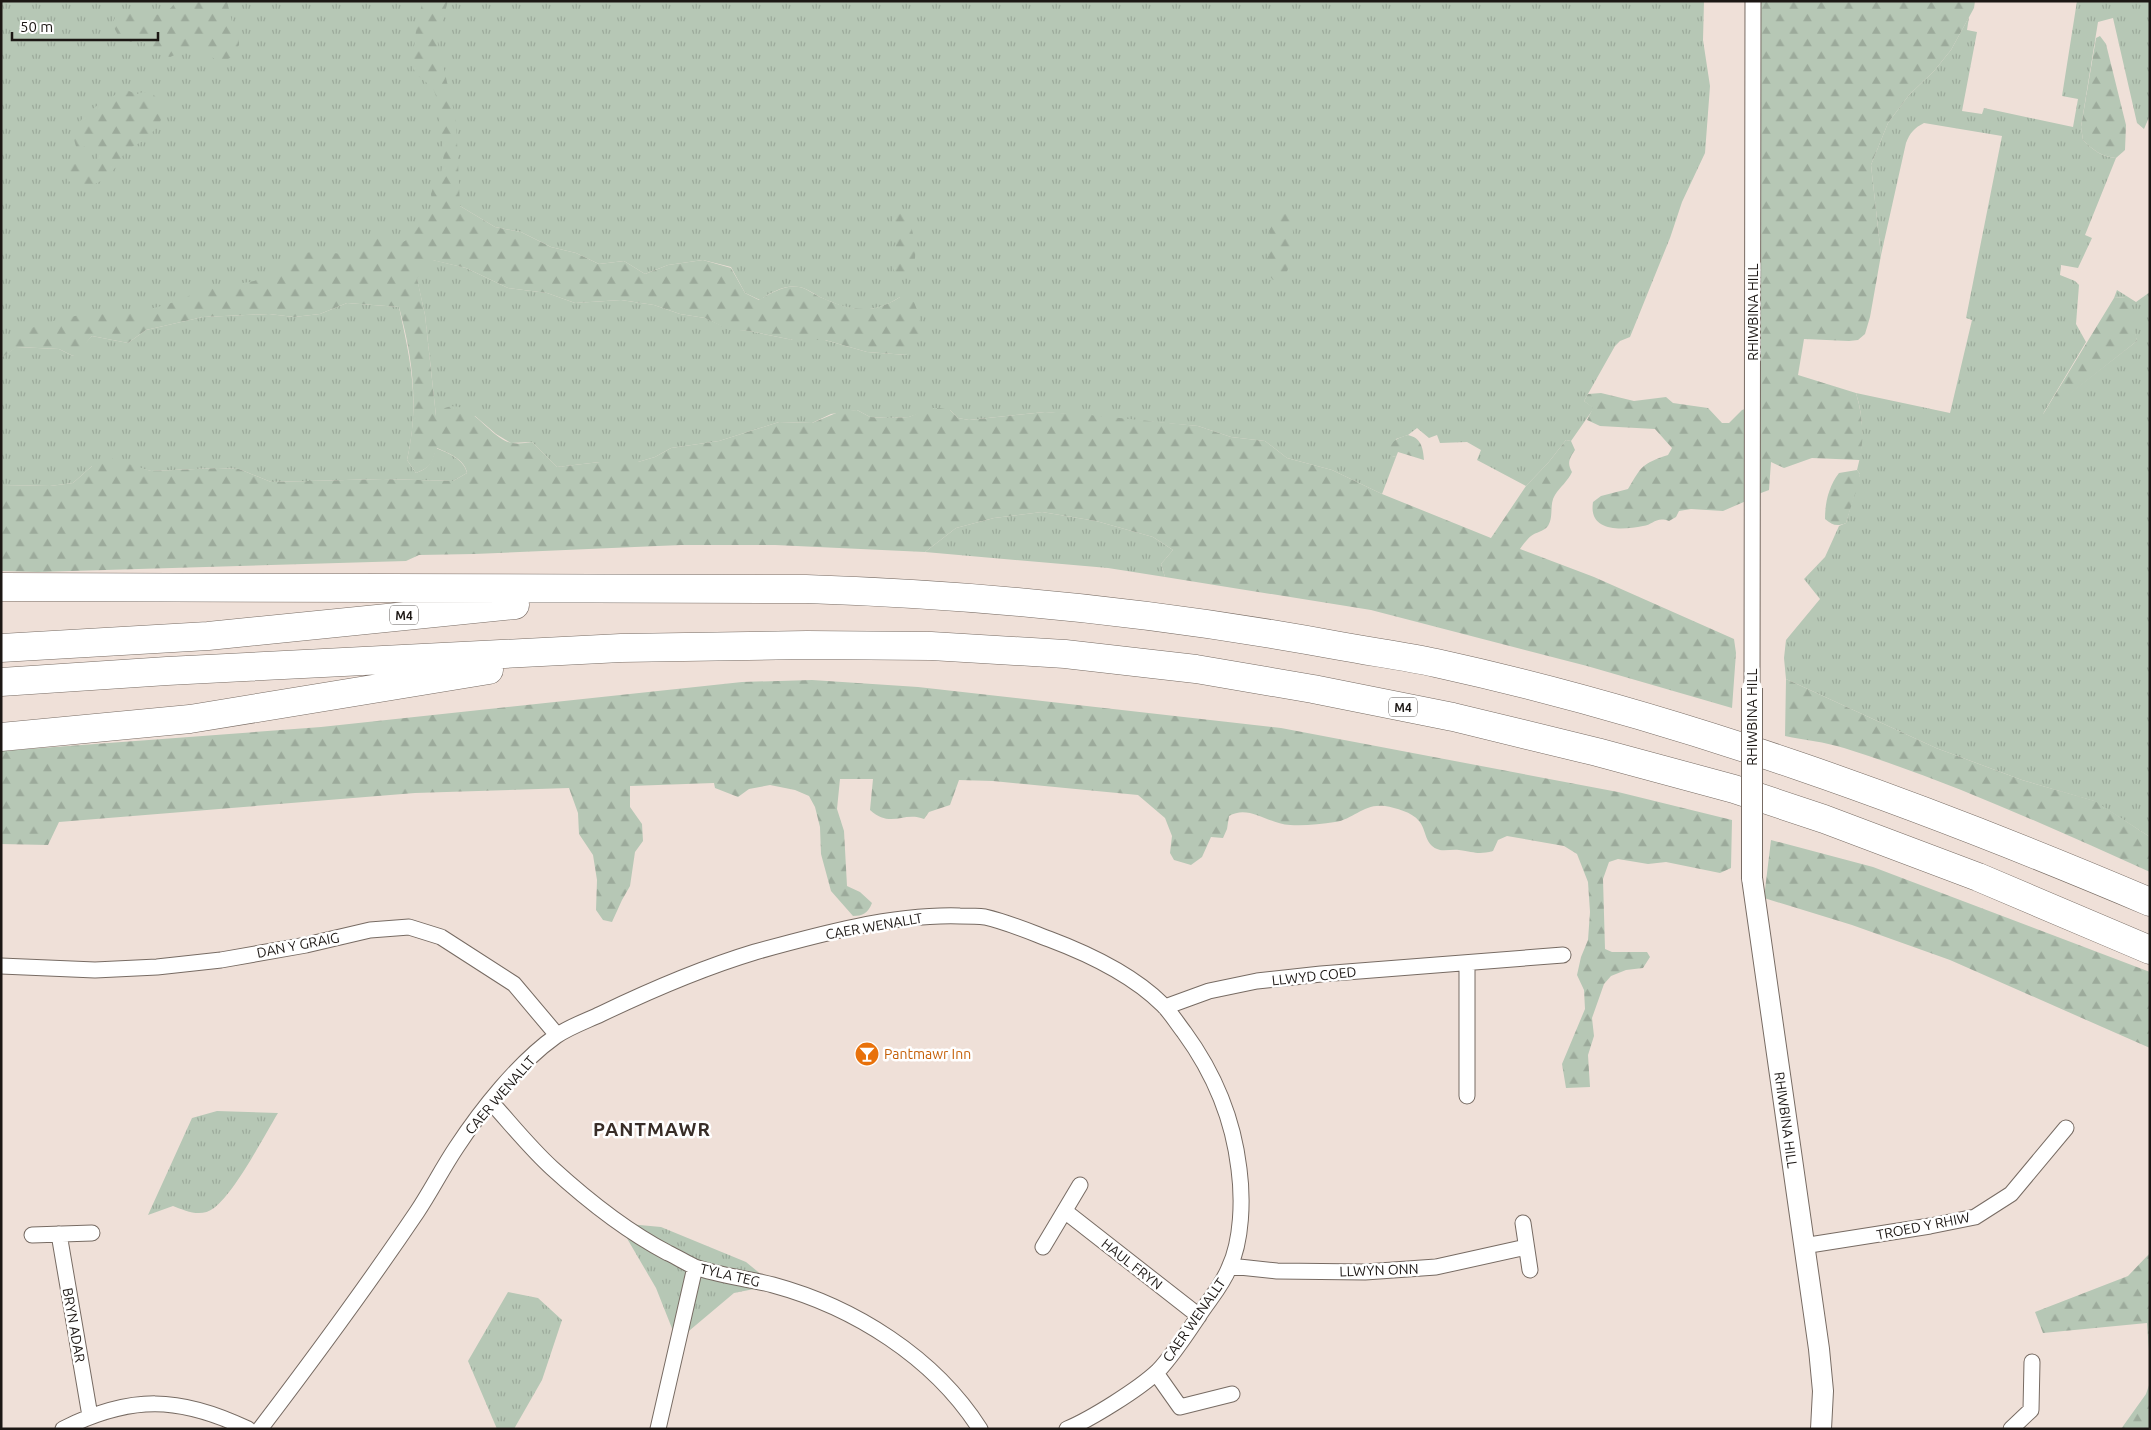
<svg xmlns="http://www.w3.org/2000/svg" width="2151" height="1430" font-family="Ubuntu,sans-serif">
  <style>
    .grass { fill: url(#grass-tufts); fill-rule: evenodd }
    .forest { fill: url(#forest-firs) }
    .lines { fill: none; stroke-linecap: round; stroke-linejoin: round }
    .minor-casing { stroke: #776b63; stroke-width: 17 }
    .tertiary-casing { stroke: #776b63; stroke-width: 22 }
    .motorway-casing { stroke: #776b63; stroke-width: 29 }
    .minor { stroke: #fff; stroke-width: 15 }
    .tertiary { stroke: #fff; stroke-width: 20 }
    .motorway { stroke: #fff; stroke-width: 28 }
    .tertiary-bridge-casing { stroke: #776b63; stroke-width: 22; stroke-linecap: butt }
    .tertiary-bridge { stroke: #fff; stroke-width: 20 }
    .labels { text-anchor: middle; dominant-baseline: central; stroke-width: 5; stroke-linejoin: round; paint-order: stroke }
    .shield { fill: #fff; stroke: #605d5a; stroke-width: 1 }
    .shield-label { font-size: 12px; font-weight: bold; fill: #1c1714 }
    .street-label { font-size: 14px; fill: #1c1714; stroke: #fff }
    .food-label { font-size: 14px; fill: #c56008; stroke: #fff; text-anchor: start }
    .district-label { font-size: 19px; font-weight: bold; letter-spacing: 1px; fill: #382d27; stroke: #fff }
  </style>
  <defs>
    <pattern id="grass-tufts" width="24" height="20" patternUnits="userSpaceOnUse" patternTransform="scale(1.25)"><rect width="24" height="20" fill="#b6c7b5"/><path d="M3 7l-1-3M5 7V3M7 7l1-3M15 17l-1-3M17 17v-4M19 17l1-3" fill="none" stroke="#9caa9b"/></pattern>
    <pattern id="forest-firs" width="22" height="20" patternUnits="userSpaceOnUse" patternTransform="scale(1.25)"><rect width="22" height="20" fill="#b6c7b5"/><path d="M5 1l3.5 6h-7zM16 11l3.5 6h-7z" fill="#9caa9b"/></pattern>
  </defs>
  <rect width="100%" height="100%" fill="#efe0d8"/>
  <path class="grass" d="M1 1H1704L1703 40 1710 86 1705 153 1682 202 1670 238 1630 337 1620 341 1615 346 1584 401 1594 408 1571 441 1566 440 1548 463 1526 486 1477 460 1481 450 1467 442 1440 443 1437 435 1429 438 1417 428 1408 435 1396 439 1392 456 1396 457 1382 494 1332 470 1287 458 1265 441 1231 437 1198 426 1045 412 969 420 958 418 950 410 923 412 909 417 888 418 870 417 857 410 831 414 812 423 779 422 719 441 671 448 655 457 638 462H600L557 467 532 442 511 443 496 434 475 416H436L425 315 417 279 59 330 1 349ZM460 206 495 227 521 232 551 247 576 253 599 264 624 261 645 274 668 265 703 260 731 267 745 293 760 300C769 293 786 284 799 287 806 288 814 294 820 297 850 311 871 316 900 297L907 355 867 352 825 340H793L749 331 729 329 705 318 680 314 654 305 621 300 575 303 547 293 508 288 466 268 433 260Z
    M2077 1H2150V115L2144 129 2137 123 2113 18 2098 22 2081 127 2083 140C2093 150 2102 157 2116 158L2085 235 2092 238 2078 268 2061 265 2060 275 2075 281 2079 285 2076 324 2086 342 2043 414 2137 341 2125 297 2114 298 2117 290 2136 302 2150 292V837L2094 801 2022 780 1936 748 1786 679 1784 658 1786 640 1820 599 1804 579 1825 557 1839 526 1846 523 1860 474 1857 470C1864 444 1864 418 1856 393L1950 413 1972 320 1966 318 2002 136 1924 123C1914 128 1910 133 1906 143L1881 255 1871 165 1888 123 1909 95 1934 71 1951 50 1969 17 1967 30 1977 32 1962 111 1982 114 1984 108 2073 127 2078 99 2062 96Z
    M347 303 399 307C411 363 420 402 407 460L416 473C430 468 432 462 436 448 448 453 464 459 467 473L453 481 383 479 271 482 239 469 218 468 151 471 131 466H92L73 483 50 486 1 485V358L16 347 59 349 73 356 92 336 128 343 146 330 203 317 269 314 294 317 320 314Z
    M1042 512 1096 521 1153 537 1173 550 1161 564 1165 577 1108 568 925 552 956 528 994 518Z
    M217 1111 278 1113C263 1138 235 1192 214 1208 201 1218 186 1211 173 1206L148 1215 192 1118Z
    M618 1223 661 1227 746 1262 774 1285 734 1293 677 1341 656 1288Z
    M508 1292 538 1298 562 1320 542 1380 514 1429H497L468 1361Z"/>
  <path class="forest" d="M176 1H227L233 26 239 34V45L232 57 220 63 199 48 187 50 170 57 155 52 143 42H131L118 35 112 24 116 16C119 15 123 11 126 11 148 7 159 27 176 1Z
    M423 1H448L437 40 456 120 460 206 495 227 521 232 551 247 576 253 599 264 624 261 645 274 668 265 703 260 731 268 745 293 759 300C769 294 786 284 799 287 806 288 813 294 820 297 850 310 871 316 900 297L914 302 919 315V338L907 355 867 352 825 340H793L749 331 729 330 705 318 680 314 654 305 621 300 575 303 547 293 508 288 466 268 432 260 417 278 425 315 436 416C439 414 442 410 445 408 469 397 491 440 512 443 518 444 526 443 532 442L557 467 600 462H638L655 457 671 448 719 441 779 422 812 423 841 411 857 410 870 417 888 418 909 417 929 408H940L950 410 958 418 969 420 1045 412 1090 415 1198 426 1231 437 1265 441 1287 458 1332 470 1382 494 1491 538 1526 486 1548 463 1566 440 1571 441 1575 450C1569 459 1567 463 1572 472 1568 481 1560 487 1555 495 1549 504 1554 516 1548 526 1543 532 1536 532 1531 536 1527 539 1523 545 1520 549L1594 577 1734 639 1736 653 1732 708 1587 666 1371 610 1165 577 1161 564 1173 550 1153 537 1096 521 1042 512 994 518 956 528 925 552 775 545H681L474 554 419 555 406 561 38 572 1 571V485L50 486 73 483 92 466 110 458 151 471 218 468 239 469 271 482 383 479 453 481 467 473C465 459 448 453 437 448 431 463 433 466 416 473L407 460C419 406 413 359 399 307L347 303 320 314 294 317 269 314 203 317 146 330 128 343 92 336 86 343 85 351 73 356 59 349 17 347 1 358V340C20 330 71 314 92 314 101 313 110 316 118 315 138 313 159 307 177 301 186 299 193 292 201 290 224 282 249 286 271 275 282 270 289 258 302 254 336 244 346 270 373 235L386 236 400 244 411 237 428 214 432 204 431 194 435 182 441 173 444 153 439 123V104L433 88 416 74 412 65 417 22Z
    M1753 1H1975L1974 8 1951 50 1934 71 1909 95 1888 123 1871 165 1881 255 1870 317 1865 334 1858 340 1849 341 1804 339 1798 375 1856 393C1863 416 1864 437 1860 460L1812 458 1784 468 1771 462 1769 490 1753 496 1746 501 1723 511 1691 509 1679 511 1676 517 1669 521C1656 516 1653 525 1643 526 1623 530 1588 533 1593 502L1601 496 1628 489C1642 466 1641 464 1668 455L1672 448 1655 429 1600 426 1587 420 1593 408 1584 401 1588 394 1601 393 1634 401 1666 397 1673 403 1708 408 1722 423H1729L1742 410 1753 406Z
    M2100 36 2106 44 2126 125 2125 150 2116 158C2102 157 2093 150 2083 140L2081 127 2096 38Z
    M126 90 137 94 143 92 152 93 162 104 164 111 159 125 145 140 126 150 115 168 105 179 91 186H74L67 179 66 170 73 164 86 163 97 159V150L88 145 77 149C76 146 74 141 74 137 76 114 108 98 126 90Z
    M901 210H905C912 225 919 251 913 267 912 271 909 275 907 278L894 271C892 259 896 254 896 243 896 237 892 230 892 223 893 217 897 213 901 210Z
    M1278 214H1286C1299 231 1294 264 1282 280H1273L1266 271 1270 229Z
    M2126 297 2130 306 2137 341 2042 416 2114 298Z
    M1408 435C1421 438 1423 447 1424 460L1398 452 1396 457 1392 456 1389 451C1391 440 1398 438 1408 435Z
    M1857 470 1860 474 1859 481 1846 523C1837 527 1832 525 1825 519 1825 502 1829 486 1839 473Z
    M1786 679 1936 748 2022 780 2095 801 2150 837V872C2050 827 1949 781 1844 748 1825 742 1804 740 1785 736Z
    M812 680 918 687 1281 728 1618 792 1732 820 1731 868 1720 873 1666 862 1648 864 1618 859 1609 862 1603 879 1605 949 1612 952H1647L1650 957 1643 968 1626 970 1611 976 1604 984 1592 1018 1594 1036 1588 1055 1590 1087 1566 1088 1562 1064 1585 1009 1584 990 1577 975 1581 957 1588 940 1590 912 1588 882 1577 854 1564 846 1507 836 1498 840 1493 851C1478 855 1474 852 1459 850 1453 849 1446 851 1440 850 1424 846 1427 830 1419 821 1412 812 1396 808 1385 806 1364 803 1354 819 1335 822 1321 824 1305 826 1290 825 1268 824 1249 804 1229 816L1227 829 1223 838 1211 837 1202 857 1191 865 1174 860 1170 853 1172 836 1165 818 1138 795 993 781 959 780 950 805 929 812 924 819C903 811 891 829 870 810L873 779H840L837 809 844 831 847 886 860 892 872 903C868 913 863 916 853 916L831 891 821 854 820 827 815 807 809 796 795 790 770 785 749 789 738 797 715 788 714 783 630 786V807L642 824 643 841 635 852 630 886 622 900 612 922 603 920 596 910 597 880 593 855 579 834 578 813 569 788 415 793 59 822 48 845 1 844V751L321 727 742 682Z
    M1771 840 1873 867 2150 972V1048L1950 960 1852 925 1764 898Z
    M2150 1253V1365L2147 1323 2043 1333 2035 1312 2128 1276Z
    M2150 1382V1429H2121L2146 1394Z"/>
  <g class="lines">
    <defs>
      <path id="minor" d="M1752 688 1753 1
        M1467 963V1096
        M1 966 95 970 157 967 221 960 306 945 370 930 409 927 441 937 514 984 557 1035
        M1165 1007 1209 991 1257 981 1321 974 1563 955
        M491 1102C511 1124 530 1148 552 1168 587 1200 626 1231 668 1253 677 1257 686 1263 695 1267 720 1276 747 1278 773 1285 854 1307 934 1357 980 1429
        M1066 1212 1199 1316
        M1523 1223 1530 1270
        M59 1234 90 1416
        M32 1235 92 1233
        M1803 1246 1930 1226 1975 1217 2011 1194 2066 1128
        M1043 1247 1080 1185
        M1230 1266 1277 1271 1365 1272 1436 1267 1526 1247
        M1156 1373 1180 1407 1232 1394
        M63 1429C131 1395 179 1396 248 1429
        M260 1429C314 1358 367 1286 417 1212 431 1191 442 1169 456 1148 481 1110 518 1063 556 1036 569 1027 586 1021 601 1014 651 990 702 968 755 952 820 934 893 914 960 916 968 916 977 916 985 917 1007 922 1028 931 1049 939 1089 954 1132 974 1163 1005 1171 1013 1177 1023 1184 1032 1214 1073 1233 1118 1239 1169 1243 1199 1242 1241 1229 1268 1222 1286 1208 1301 1198 1317 1186 1335 1173 1355 1158 1371 1139 1389 1091 1419 1067 1429
        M658 1429 695 1267
        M2011 1429 2031 1410 2032 1362"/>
      <path id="tertiary" d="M1752 878 1819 1349 1823 1391 1821 1429"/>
      <path id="motorway" d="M1 587 806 589C986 595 1163 613 1340 646 1372 652 1404 656 1436 663 1682 717 1919 804 2150 902
        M1 648 208 636 515 605
        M1 682 167 671 621 648 807 645 931 646 1065 654 1196 669 1313 689 1453 717 1597 752 1734 789 1824 819 1978 877 2150 950
        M1 737 190 719 489 670"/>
    </defs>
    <use href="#minor" class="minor-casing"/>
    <use href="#tertiary" class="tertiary-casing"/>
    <use href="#motorway" class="motorway-casing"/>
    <use href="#minor" class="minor"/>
    <use href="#tertiary" class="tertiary"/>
    <use href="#motorway" class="motorway"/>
    <defs>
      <path id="tertiary-bridge" d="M1752 878V688"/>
    </defs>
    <use href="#tertiary-bridge" class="tertiary-bridge-casing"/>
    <use href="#tertiary-bridge" class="tertiary-bridge"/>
  </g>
  <defs>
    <symbol id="bar-disc" viewBox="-11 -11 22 22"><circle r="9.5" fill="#e8710a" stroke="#fff"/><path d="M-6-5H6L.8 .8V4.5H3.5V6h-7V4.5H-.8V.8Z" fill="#fff"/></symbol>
  </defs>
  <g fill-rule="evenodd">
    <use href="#bar-disc" x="853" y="1040" width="28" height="28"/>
  </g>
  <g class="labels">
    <g class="shield">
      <rect x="390" y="605.5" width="28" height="19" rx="4"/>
      <rect x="1389" y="697.5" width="28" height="19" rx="4"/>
    </g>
    <g class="shield-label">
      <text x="404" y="615">M4</text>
      <text x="1403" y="707">M4</text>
    </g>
    <g class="street-label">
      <text transform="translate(1753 312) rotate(-90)">RHIWBINA HILL</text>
      <text transform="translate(1752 717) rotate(-90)">RHIWBINA HILL</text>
      <text transform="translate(874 926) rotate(-10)">CAER WENALLT</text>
      <text transform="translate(298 945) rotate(-11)">DAN Y GRAIG</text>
      <text transform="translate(1314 976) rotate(-6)">LLWYD COED</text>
      <text transform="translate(500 1095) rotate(-49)">CAER WENALLT</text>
      <text transform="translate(1786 1120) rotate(82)">RHIWBINA HILL</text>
      <text transform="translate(1923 1226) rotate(-11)">TROED Y RHIW</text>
      <text transform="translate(1132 1264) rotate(38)">HAUL FRYN</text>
      <text transform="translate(1379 1270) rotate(-2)">LLWYN ONN</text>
      <text transform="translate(730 1275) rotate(13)">TYLA TEG</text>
      <text transform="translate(1194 1320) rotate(-55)">CAER WENALLT</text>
      <text transform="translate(74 1325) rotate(80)">BRYN ADAR</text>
    </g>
    <g class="food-label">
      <text x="884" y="1054">Pantmawr Inn</text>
    </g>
    <g class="district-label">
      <text x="652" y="1129">PANTMAWR</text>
    </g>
  </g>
  <rect width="2151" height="1430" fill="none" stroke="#1c1714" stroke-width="5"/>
  <path d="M12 32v8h146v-8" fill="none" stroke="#1c1714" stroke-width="2.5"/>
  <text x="20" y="32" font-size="15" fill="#1c1714" stroke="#ffffff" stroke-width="4" paint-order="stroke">50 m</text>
</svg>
